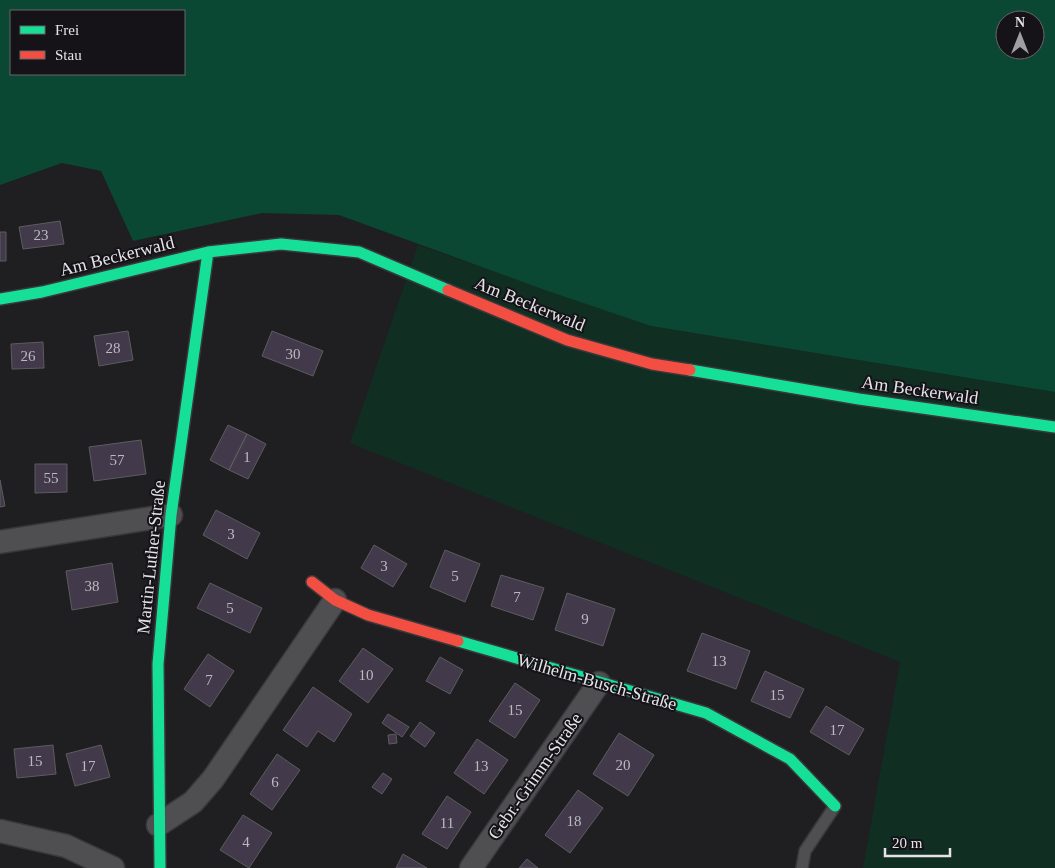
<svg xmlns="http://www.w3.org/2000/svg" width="1055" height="868" font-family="'Times New Roman',serif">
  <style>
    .green { fill: #112e23 }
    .forest { fill: #0a4833; fill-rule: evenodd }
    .building { fill: #423a4a; stroke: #5d5c5e }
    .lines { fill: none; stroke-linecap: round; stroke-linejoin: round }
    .lane-casing { stroke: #39383a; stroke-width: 14 }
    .street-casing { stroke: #39383a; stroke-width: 25 }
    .fast-casing { stroke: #39383a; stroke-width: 14 }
    .jam-casing { stroke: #39383a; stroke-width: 14 }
    .lane { stroke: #4f4e50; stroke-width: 11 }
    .street { stroke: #4f4e50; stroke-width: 22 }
    .fast { stroke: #16e098; stroke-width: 11 }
    .jam { stroke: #f24e42; stroke-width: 11 }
    .labels { text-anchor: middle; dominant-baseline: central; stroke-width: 4; stroke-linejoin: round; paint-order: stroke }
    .number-label { font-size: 15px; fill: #bcb9bf }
    .street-label { font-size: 18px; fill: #e4e3e6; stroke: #151318 }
  </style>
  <rect width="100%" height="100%" fill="#1f1e20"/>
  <path class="green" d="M418 245 651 326 1055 392V868H863L900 662 350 443Z"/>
  <path class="forest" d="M0 0H1055V392L651 326 545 290 339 215 262 213 133 241 101 171 62 163 0 185ZM11 11H184V74H11ZM1005 20H1035V50H1005Z"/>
  <path class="building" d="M60 221 64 244 23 249 19 227Z
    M0 232H6V261H0Z
    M128 331 133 360 99 366 94 336Z
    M272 331 323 351 313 376 262 356Z
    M43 342 44 368 12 369 11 344Z
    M228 425 247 434 229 470 210 460Z
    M247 434 266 444 248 479 229 470Z
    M141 440 146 474 94 481 89 447Z
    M35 464H67V492L35 493Z
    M0 480 5 506 0 507Z
    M216 510 260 533 247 559 203 535Z
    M374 545 407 564 393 587 361 568Z
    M445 550 480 564 465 602 430 587Z
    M112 563 118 602 72 610 66 571Z
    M501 575 544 588 533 620 491 606Z
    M210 583 262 608 250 633 197 608Z
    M567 593 615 609 603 646 555 630Z
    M702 633 750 651 736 689 687 671Z
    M363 648 393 669 368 703 339 681Z
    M208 654 234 671 210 707 184 689Z
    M440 657 463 670 450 694 426 681Z
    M765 671 804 689 790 718 751 701Z
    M515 683 540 700 515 738 489 721Z
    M313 687 352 714 334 742 318 731 307 747 283 730Z
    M826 706 864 729 849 755 810 732Z
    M388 714 409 727 402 737 382 723Z
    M420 722 435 733 425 747 410 736Z
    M619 733 654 755 628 796 593 774Z
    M396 734 397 743 389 744 388 735Z
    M477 739 508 760 484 794 454 773Z
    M53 745 56 774 17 778 14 749Z
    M101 745 110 777 75 786 66 754Z
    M277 754 300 770 272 810 250 794Z
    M383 773 392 779 382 794 372 787Z
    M578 790 603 808 570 853 545 835Z
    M447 796 471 812 447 849 422 834Z
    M243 815 272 833 249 868 220 850Z
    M403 854 427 868H396Z
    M527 859 538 868H519Z"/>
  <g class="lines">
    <defs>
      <path id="lane" d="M802 868 805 851 835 806"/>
      <path id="street" d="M0 542 171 515
        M158 825 193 802 213 779 335 600
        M0 831 66 846 113 868
        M471 868 599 683"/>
      <path id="fast" d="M0 299 42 292 208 252 281 244 359 252 448 290
        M690 370 859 399 1055 427
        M458 641 706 713 790 759 835 806
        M160 868 158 664 171 515 208 252"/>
      <path id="jam" d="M448 290 567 340 652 364 690 370
        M312 582 335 600 368 615 458 641"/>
    </defs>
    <use href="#lane" class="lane-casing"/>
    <use href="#street" class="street-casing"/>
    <use href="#fast" class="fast-casing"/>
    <use href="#jam" class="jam-casing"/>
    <use href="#lane" class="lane"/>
    <use href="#street" class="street"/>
    <use href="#fast" class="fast"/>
    <use href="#jam" class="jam"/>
  </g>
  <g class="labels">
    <g class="number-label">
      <text x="41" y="235">23</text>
      <text x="113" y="348">28</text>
      <text x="293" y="354">30</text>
      <text x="28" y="356">26</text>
      <text x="247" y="457">1</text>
      <text x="117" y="460">57</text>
      <text x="51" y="478">55</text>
      <text x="231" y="534">3</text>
      <text x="384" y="566">3</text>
      <text x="455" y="576">5</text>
      <text x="92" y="586">38</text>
      <text x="517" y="597">7</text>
      <text x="230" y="608">5</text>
      <text x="585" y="619">9</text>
      <text x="719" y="661">13</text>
      <text x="366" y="675">10</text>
      <text x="209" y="680">7</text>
      <text x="777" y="695">15</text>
      <text x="515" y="710">15</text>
      <text x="837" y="730">17</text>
      <text x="35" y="761">15</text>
      <text x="623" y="765">20</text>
      <text x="88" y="766">17</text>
      <text x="481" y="766">13</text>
      <text x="275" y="782">6</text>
      <text x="574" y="821">18</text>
      <text x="447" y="823">11</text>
      <text x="246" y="842">4</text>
    </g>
    <g class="street-label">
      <text transform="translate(117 256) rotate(-14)">Am Beckerwald</text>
      <text transform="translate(530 304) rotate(22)">Am Beckerwald</text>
      <text transform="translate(920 390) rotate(8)">Am Beckerwald</text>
      <text transform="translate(151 557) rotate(-84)">Martin-Luther-Straße</text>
      <text transform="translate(597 682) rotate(16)">Wilhelm-Busch-Straße</text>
      <text transform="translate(535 776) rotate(-55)">Gebr.-Grimm-Straße</text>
    </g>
  </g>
  <rect x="10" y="10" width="175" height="65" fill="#151318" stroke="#68666a"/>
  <rect x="20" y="26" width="25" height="8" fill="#16e098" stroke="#68666a"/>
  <text x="55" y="35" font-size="15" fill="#e4e3e6">Frei</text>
  <rect x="20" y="51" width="25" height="8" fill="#f24e42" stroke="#68666a"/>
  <text x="55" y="60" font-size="15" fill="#e4e3e6">Stau</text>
  <g transform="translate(1020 35)"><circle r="24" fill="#151318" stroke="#68666a"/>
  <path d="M0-4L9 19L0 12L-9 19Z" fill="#9f9ea1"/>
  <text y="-8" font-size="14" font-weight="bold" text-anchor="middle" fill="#e4e3e6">N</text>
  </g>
  <path d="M885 848v8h65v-8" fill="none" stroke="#e4e3e6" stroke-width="2.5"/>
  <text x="892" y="848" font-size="15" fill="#e4e3e6" stroke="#151318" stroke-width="4" paint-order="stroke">20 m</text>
</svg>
